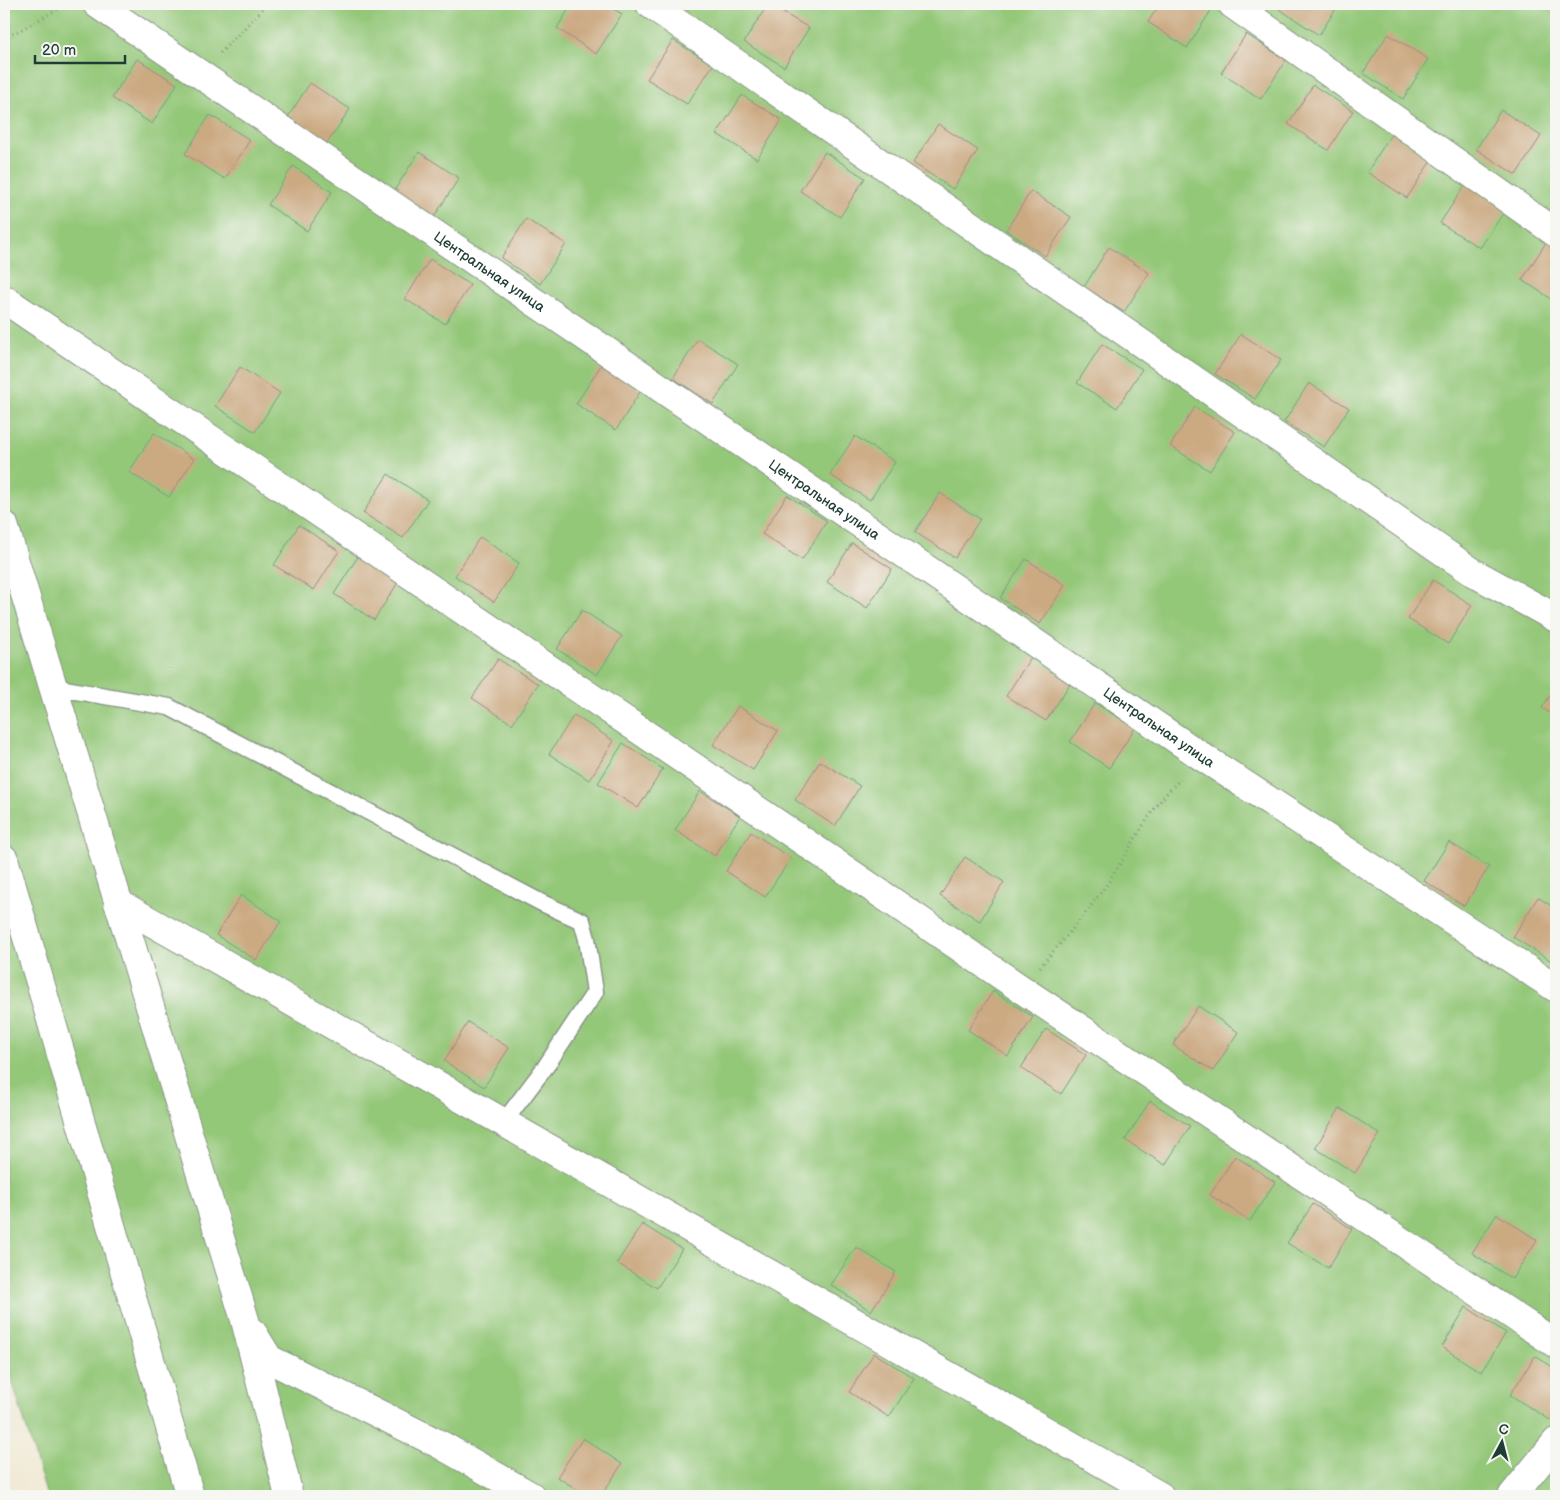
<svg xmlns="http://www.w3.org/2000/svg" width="1560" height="1500" font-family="'Balsamiq Sans',sans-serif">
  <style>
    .green { fill: #94c879; stroke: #5a8256 }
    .building { fill: #cba981 }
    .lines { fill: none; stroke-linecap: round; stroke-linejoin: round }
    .service-casing { stroke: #889485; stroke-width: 19 }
    .minor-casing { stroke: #889485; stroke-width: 30 }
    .path { stroke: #889485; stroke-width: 3; stroke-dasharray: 1 4; stroke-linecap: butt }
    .service { stroke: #fff; stroke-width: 16 }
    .minor { stroke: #fff; stroke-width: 28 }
    .labels { text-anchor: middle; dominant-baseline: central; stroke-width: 5; stroke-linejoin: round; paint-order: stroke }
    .street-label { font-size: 14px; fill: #1f3d34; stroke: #f6f6f2 }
  </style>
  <rect width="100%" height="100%" fill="#f6f6f2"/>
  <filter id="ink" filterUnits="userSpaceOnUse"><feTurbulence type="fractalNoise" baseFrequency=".02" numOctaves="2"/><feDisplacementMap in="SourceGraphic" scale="10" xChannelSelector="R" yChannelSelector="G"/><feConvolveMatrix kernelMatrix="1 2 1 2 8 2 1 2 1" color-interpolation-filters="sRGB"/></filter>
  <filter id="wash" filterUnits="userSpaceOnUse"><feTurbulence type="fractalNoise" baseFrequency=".0096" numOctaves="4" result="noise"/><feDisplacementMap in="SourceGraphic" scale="20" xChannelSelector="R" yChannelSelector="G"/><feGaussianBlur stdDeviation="1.12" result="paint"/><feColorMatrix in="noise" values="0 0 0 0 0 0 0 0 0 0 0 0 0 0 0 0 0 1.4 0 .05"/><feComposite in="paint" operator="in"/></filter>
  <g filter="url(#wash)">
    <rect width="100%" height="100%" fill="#f1ead6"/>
    <path class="green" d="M4 4H1556V1496H47L4 1354Z"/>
    <g id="blocks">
      <path class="building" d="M572 4H605L622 14 596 54 557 28Z
        M768 4 809 28 784 67 744 42Z
        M1160 4H1205L1212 9 1187 48 1148 22Z
        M1283 4H1339L1319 35 1279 9Z
        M1246 34 1286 60 1261 99 1221 73Z
        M1388 34 1428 59 1403 99 1363 73Z
        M673 40 713 65 687 104 647 79Z
        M137 59 177 84 152 124 112 98Z
        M310 83 350 109 324 148 284 123Z
        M1313 85 1353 111 1328 150 1288 124Z
        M742 95 782 120 757 159 717 134Z
        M1501 110 1541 136 1516 175 1476 149Z
        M210 115 250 140 225 179 185 154Z
        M938 124 978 150 953 189 913 163Z
        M1392 133 1432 159 1407 198 1367 172Z
        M419 152 459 178 434 217 394 191Z
        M825 152 865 178 840 217 800 191Z
        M293 166 332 192 307 231 268 205Z
        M1466 184 1506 209 1480 248 1440 223Z
        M1031 191 1071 217 1045 256 1006 230Z
        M526 219 566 244 540 284 501 258Z
        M1547 241 1556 247V302L1522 280Z
        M1109 247 1149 273 1124 312 1084 287Z
        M430 259 470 285 445 324 405 299Z
        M1241 334 1281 360 1255 399 1215 374Z
        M698 339 738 364 713 404 673 378Z
        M1102 344 1142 369 1117 408 1077 383Z
        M601 365 641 390 616 430 576 404Z
        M240 367 280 393 255 432 215 406Z
        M1309 383 1349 408 1324 447 1284 422Z
        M1195 407 1235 432 1210 471 1170 446Z
        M154 433 194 459 169 497 129 472Z
        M855 436 895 462 870 500 830 475Z
        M388 474 428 500 403 538 363 513Z
        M940 493 980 519 955 558 915 532Z
        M787 495 827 521 802 560 762 534Z
        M299 525 339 551 314 590 274 565Z
        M480 537 519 563 494 602 455 576Z
        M852 543 892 569 867 608 827 582Z
        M359 555 399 581 374 620 334 594Z
        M1026 559 1065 585 1040 624 1000 598Z
        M1433 580 1472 605 1448 644 1408 619Z
        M582 610 622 636 597 675 557 649Z
        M1031 657 1071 682 1046 721 1006 696Z
        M498 659 538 684 512 724 472 698Z
        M1556 686V717L1542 708Z
        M1095 703 1135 728 1109 768 1070 742Z
        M738 706 778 731 753 770 713 745Z
        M574 715 614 741 589 780 549 754Z
        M623 743 663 769 638 808 598 783Z
        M820 761 860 786 835 826 795 800Z
        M700 791 740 816 715 856 675 830Z
        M751 832 791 858 765 897 726 871Z
        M1449 842 1489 867 1464 906 1424 881Z
        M965 857 1004 882 980 921 940 896Z
        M241 895 281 921 256 960 216 935Z
        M1538 897 1556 909V956L1553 962 1513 937Z
        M993 991 1033 1017 1008 1056 968 1030Z
        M1198 1006 1238 1032 1213 1071 1173 1045Z
        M468 1022 509 1048 484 1087 444 1061Z
        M1046 1029 1086 1055 1061 1094 1021 1068Z
        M1150 1101 1190 1126 1165 1165 1125 1140Z
        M1340 1108 1380 1134 1355 1173 1315 1148Z
        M1235 1156 1275 1182 1250 1221 1210 1195Z
        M1313 1204 1352 1229 1328 1268 1287 1243Z
        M1497 1214 1537 1240 1512 1279 1472 1253Z
        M642 1224 682 1249 657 1288 617 1263Z
        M856 1247 896 1272 871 1311 831 1285Z
        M1466 1307 1506 1333 1481 1372 1442 1347Z
        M874 1353 914 1378 889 1417 849 1392Z
        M1535 1356 1556 1369V1411L1550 1420 1510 1395Z
        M583 1438 622 1464 601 1496H588L557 1477Z"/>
    </g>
  </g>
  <g filter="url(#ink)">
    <use href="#blocks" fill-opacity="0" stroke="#889485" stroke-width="1"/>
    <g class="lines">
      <defs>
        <path id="service" d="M53 687 169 707 542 903 582 921 587 939 595 992 546 1066 503 1123"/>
        <g id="minor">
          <path id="s1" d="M97 4 1204 758 1556 988"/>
          <path d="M650 4 1474 573 1556 618"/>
          <path d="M1232 4 1556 233"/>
          <path d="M4 299 1033 997 1556 1344"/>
          <path d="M4 525 245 1320 289 1496"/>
          <path d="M4 859 190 1496"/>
          <path d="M118 903 1160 1496"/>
          <path d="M253 1333 269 1359 441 1445 531 1496"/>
          <path d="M1512 1496 1556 1442"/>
        </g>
      </defs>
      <use href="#service" class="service-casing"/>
      <use href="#minor" class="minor-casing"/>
      <path class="path" d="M4 39 67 4
        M220 53 261 11 266 4
        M1040 967C1063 940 1087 913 1107 884 1131 849 1149 807 1181 779"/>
      <use href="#service" class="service"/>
      <use href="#minor" class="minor"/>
    </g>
  </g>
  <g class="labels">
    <g class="street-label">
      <text stroke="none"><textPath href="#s1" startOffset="475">Центральная улица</textPath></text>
      <text stroke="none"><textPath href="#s1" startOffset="880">Центральная улица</textPath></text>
      <text stroke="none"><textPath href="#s1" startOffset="1285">Центральная улица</textPath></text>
    </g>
  </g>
  <rect width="1560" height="1500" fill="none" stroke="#f6f6f2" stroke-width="20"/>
  <g transform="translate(1502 1442) rotate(7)" stroke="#f6f6f2" stroke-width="4" paint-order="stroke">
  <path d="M0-4L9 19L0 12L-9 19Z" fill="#1f3d34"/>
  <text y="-8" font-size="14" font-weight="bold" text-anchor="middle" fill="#1f3d34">С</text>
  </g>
  <path d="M35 55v8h90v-8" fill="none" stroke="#1f3d34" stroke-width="2.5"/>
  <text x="42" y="55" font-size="15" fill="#1f3d34" stroke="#f6f6f2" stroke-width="4" paint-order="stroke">20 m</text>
</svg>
